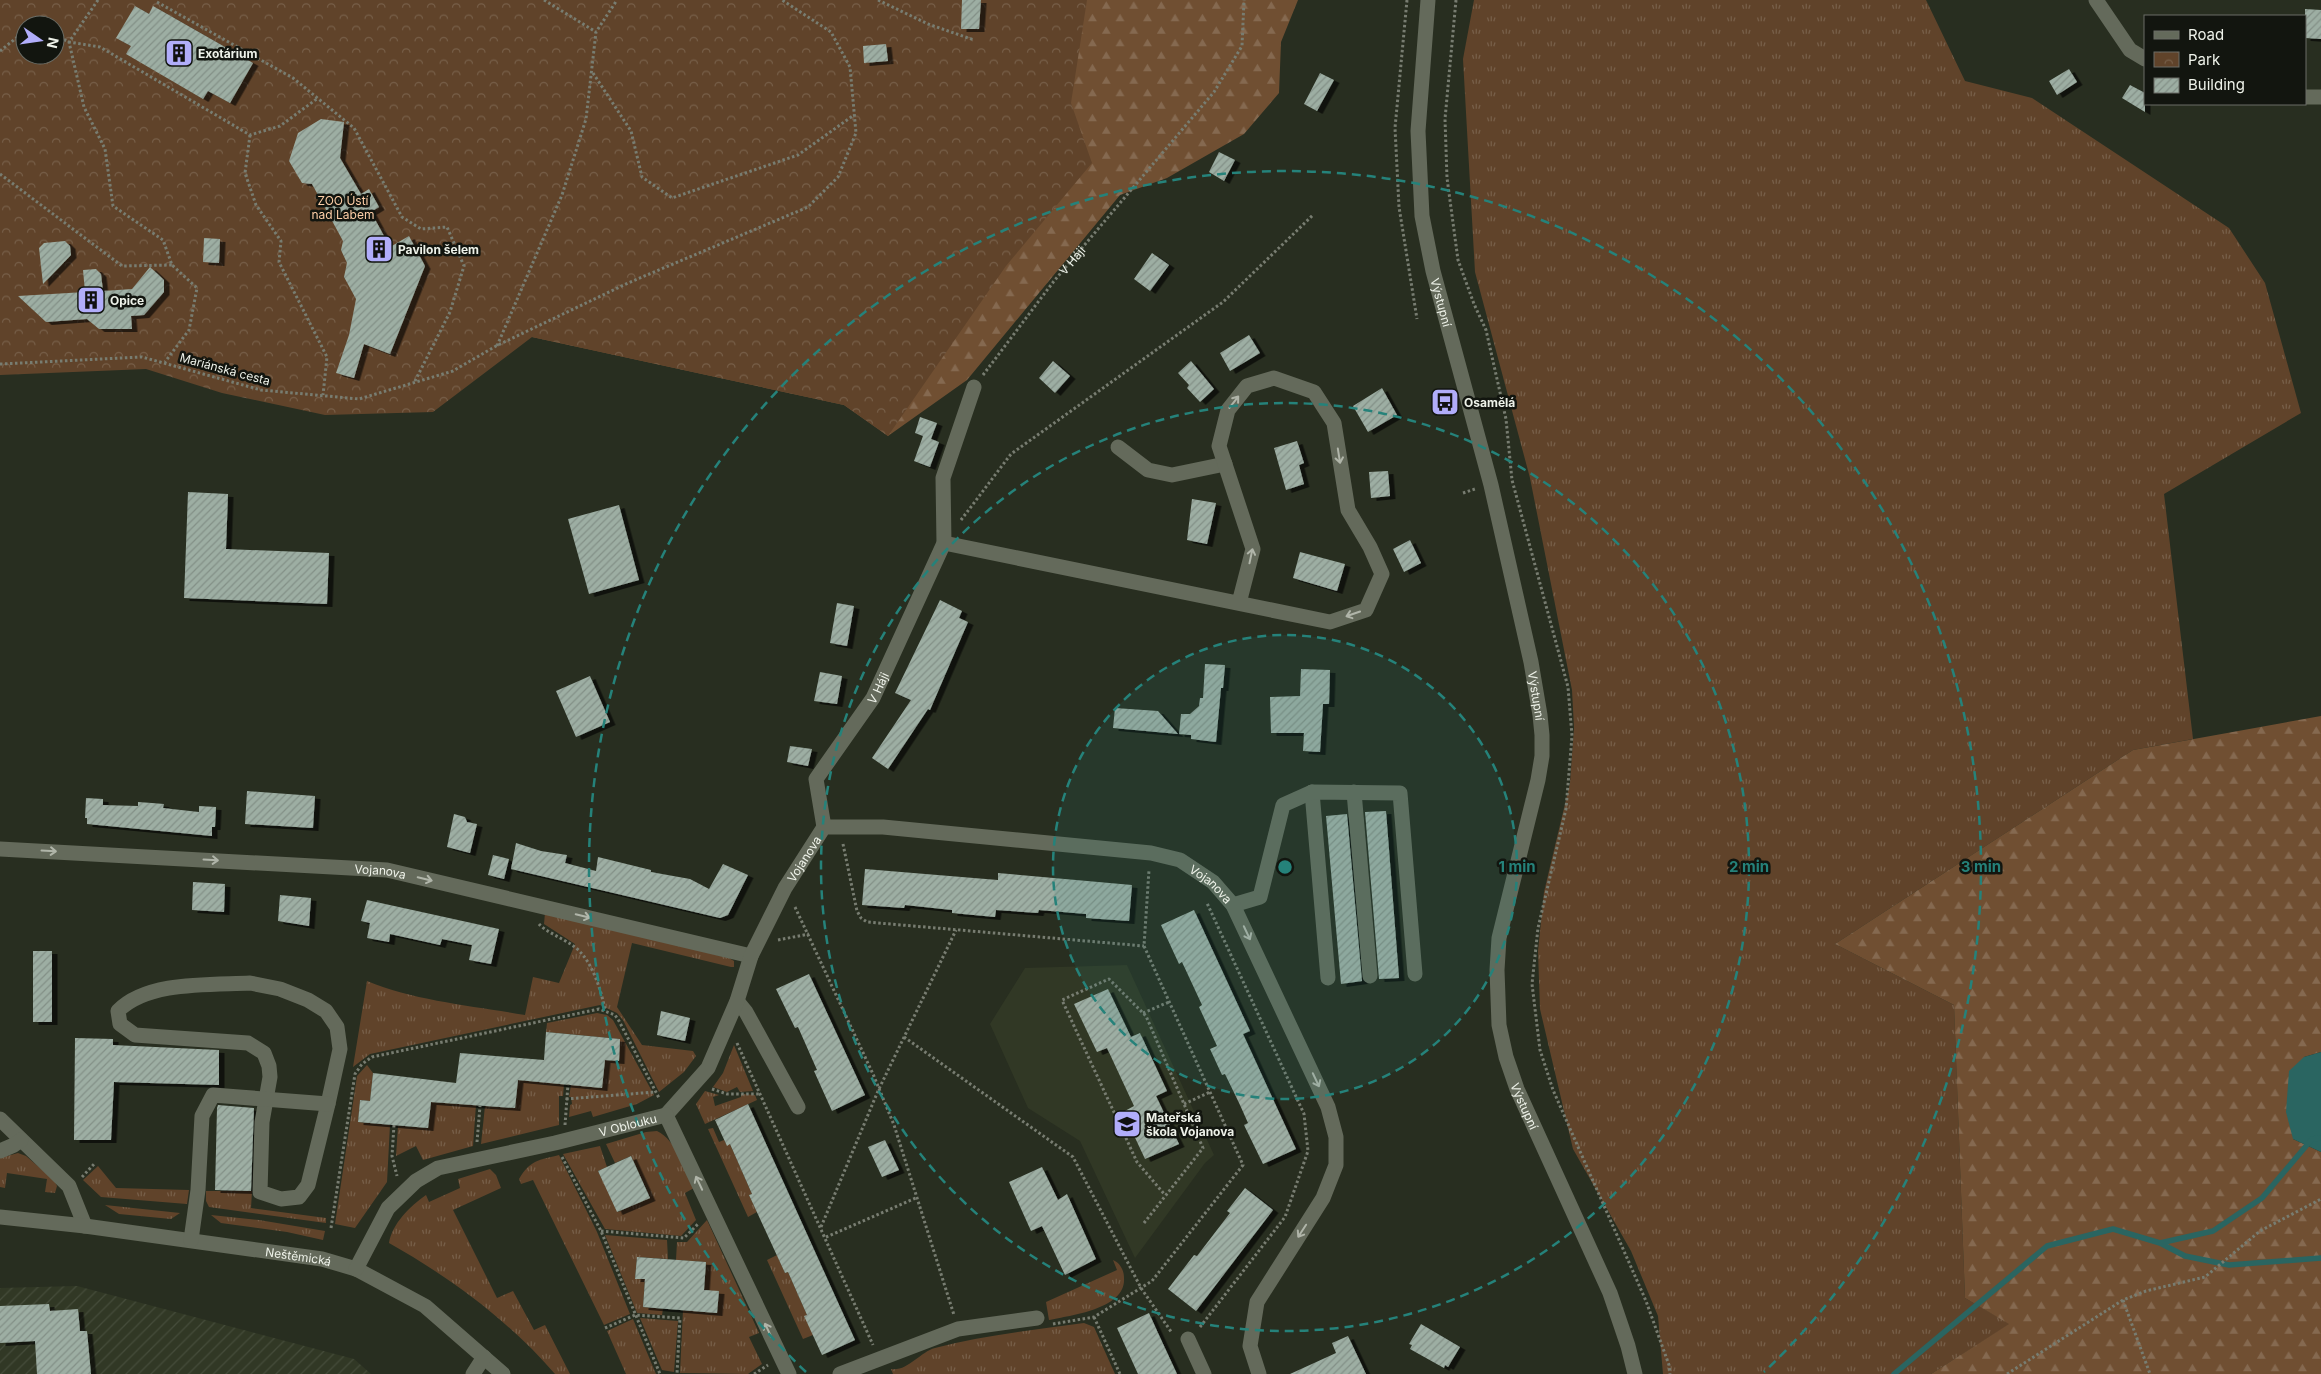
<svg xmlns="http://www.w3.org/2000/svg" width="2321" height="1374" font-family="Inter,sans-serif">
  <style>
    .built { fill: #313825 }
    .industrial { fill: url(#industrial-furrows) }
    .grass { fill: url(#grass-tufts) }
    .forest { fill: url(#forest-firs) }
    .park { fill: url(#park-crowns); fill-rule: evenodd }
    .water { fill: #2a6561 }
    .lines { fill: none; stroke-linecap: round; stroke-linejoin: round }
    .stream { stroke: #2a6561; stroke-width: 5.5 }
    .building { fill: url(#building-hatch); filter: url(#shadow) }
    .path { stroke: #787d71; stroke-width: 3; stroke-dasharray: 2.5 2.5; stroke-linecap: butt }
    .minor { stroke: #646a5b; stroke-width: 15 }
    .oneway { stroke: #b0b5a9 }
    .ring { fill: none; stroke: #25827a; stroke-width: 2.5; stroke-dasharray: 9 6 }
    .labels { text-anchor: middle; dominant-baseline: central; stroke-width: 5; stroke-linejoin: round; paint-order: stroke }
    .poi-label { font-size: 12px; font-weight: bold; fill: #eef2e9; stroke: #12150f; text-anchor: start }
    .park-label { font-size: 12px; fill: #fdcea7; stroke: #12150f }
    .street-label { font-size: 12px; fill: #eef2e9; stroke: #12150f }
    .centre { fill: #25827a; stroke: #12150f; stroke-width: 2.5 }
    .ring-label { font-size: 15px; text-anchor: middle; font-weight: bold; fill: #25827a; stroke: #12150f; stroke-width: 5; stroke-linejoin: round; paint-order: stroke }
  </style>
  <defs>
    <pattern id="industrial-furrows" width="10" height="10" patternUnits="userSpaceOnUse" patternTransform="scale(1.25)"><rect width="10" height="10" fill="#313825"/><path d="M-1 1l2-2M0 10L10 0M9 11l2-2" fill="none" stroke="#454c3a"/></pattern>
    <pattern id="grass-tufts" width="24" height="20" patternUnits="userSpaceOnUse" patternTransform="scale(1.25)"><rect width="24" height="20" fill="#60432a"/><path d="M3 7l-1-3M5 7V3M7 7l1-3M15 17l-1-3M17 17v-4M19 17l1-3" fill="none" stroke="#775f49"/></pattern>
    <pattern id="forest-firs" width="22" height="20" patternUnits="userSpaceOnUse" patternTransform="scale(1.25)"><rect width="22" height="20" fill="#704f32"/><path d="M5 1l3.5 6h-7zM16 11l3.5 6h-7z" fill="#856950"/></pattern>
    <pattern id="park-crowns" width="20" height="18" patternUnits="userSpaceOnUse" patternTransform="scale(1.25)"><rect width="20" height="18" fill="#60432a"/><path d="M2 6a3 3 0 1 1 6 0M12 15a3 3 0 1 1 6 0" fill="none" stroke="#775f49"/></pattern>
    <pattern id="building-hatch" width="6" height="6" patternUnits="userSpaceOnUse" patternTransform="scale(1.25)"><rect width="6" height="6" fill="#9daea3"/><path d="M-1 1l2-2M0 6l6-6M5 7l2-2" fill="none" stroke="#839087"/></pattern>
    <filter id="shadow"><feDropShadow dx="5.5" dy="3" stdDeviation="0" flood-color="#0009"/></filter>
  </defs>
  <rect width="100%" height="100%" fill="#282e20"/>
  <path class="built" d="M1127 965 1214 1155 1205 1163 1135 1258 1080 1141 1028 1108 990 1024 1025 968Z"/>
  <path class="industrial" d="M77 1286 354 1359 371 1374H0V1288Z"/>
  <path class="grass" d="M1474 0H1926L1965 81 2032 98 2229 228 2265 283 2301 413 2164 494 2193 739 2133 750 1835 944 1954 1005 1965 1298 2010 1324 1931 1374H1663L1658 1316 1631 1251 1573 1149 1540 1009 1538 951 1544 892 1570 783 1574 728 1572 690 1530 478 1475 272 1463 59Z
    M545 913 729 958 734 961V967H731L632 943 617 1007 642 1045 693 1051 696 1056 684 1072 659 1092 623 1020 617 1013 600 1005 370 1054 353 1067 367 981C415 1001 474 1006 525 1015L533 977 559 983 575 944 544 924Z
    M597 1013 607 1015 613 1020 654 1095 637 1104 593 1117 591 1111 569 1117 570 1105 572 1104 571 1097H569L571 1085 605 1060 618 1061 620 1039 546 1032 547 1023Z
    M734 1045 753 1091 740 1092 737 1087 727 1092 713 1087 723 1073Z
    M367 1065 373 1073 370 1101 360 1100 358 1122 390 1125 387 1182 355 1228 335 1224 357 1076Z
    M518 1080 564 1084 563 1096H559V1125L481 1144 485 1106 515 1108Z
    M705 1091 719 1095 713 1097 715 1106 741 1097V1094L755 1095 757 1100 705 1124 696 1104Z
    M431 1102 476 1105 473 1146 423 1160 416 1146 396 1156 398 1126 428 1128Z
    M713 1128 719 1142 724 1140 727 1145 730 1144 752 1194 749 1195 757 1212 748 1217 708 1129Z
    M657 1131C677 1141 684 1169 694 1188L685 1193 696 1220 681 1236 605 1229 563 1154 600 1146 607 1167 598 1171 618 1212 650 1197 631 1156 615 1163 606 1144 646 1132Z
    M18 1153 26 1156 54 1180 57 1186 55 1193 45 1192 47 1179 7 1173 5 1188 0 1187V1158Z
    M559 1155 597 1232 630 1314 604 1325 533 1180 521 1184 519 1179C530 1160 539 1160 559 1155Z
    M98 1166 116 1188 189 1190 187 1204 101 1197 83 1180Z
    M490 1169 496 1175 501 1188 453 1210 497 1298 513 1291 534 1330 545 1325 570 1374H555C508 1320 451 1278 389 1243 392 1224 410 1206 426 1195L429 1202 460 1188 458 1179Z
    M206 1191H252L251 1208 326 1218V1223L209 1207 206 1201Z
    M105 1205 180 1213 171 1219 119 1214Z
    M211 1215 259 1220 325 1231 323 1240 287 1232 221 1223Z
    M707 1220 759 1333 749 1337 762 1364 748 1374 680 1373 683 1310 717 1313 719 1292 704 1290 706 1262 676 1260 677 1242H687Z
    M605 1235 667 1240 668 1259 637 1257 635 1279H645L643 1307 663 1309 662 1315 637 1313Z
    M777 1255 785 1273 788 1272 807 1315 813 1335 803 1339 767 1260Z
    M1113 1260C1120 1263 1124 1270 1124 1278 1126 1309 1071 1315 1049 1320L1046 1302 1117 1270Z
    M640 1318 678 1321 674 1372 662 1370Z
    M633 1319 656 1374H626L607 1331Z
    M1084 1323 1094 1327 1115 1374H893L891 1369C907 1372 920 1352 935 1348 984 1335 1034 1330 1084 1323Z"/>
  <path class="forest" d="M1011 0H1298L1281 42 1279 93 1244 134 1167 178 1120 195 967 380 888 436 844 405 532 337Z
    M2321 716V1052L2304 1057 2293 1139 2321 1152V1374H1931L2009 1324 1965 1298 1954 1005 1835 944 2133 750Z"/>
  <path class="park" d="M0 0H1087L1071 103 1092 163 1006 266 888 436 844 405 532 337 433 412 325 415 222 393 146 369 0 375ZM25 25H55V55H25Z"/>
  <path class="water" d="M2321 1052V1152L2293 1139 2286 1112 2289 1071 2304 1057Z"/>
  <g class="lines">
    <path class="stream" d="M2160 1243 2185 1256 2229 1265 2321 1258
      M1894 1374 2047 1246 2113 1229 2160 1243 2213 1231 2262 1198 2312 1139 2321 1138"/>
  </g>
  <path class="building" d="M962 0H981L979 29H961Z
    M135 6 149 14 153 6 253 63 230 103 208 91 203 99 126 54 131 46 116 38Z
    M2305 9 2321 10V39L2305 38Z
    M886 44 888 61 864 63 863 46Z
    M2069 69 2077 82 2057 95 2049 81Z
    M1320 73 1334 80 1317 111 1304 104Z
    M2130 85 2145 93V112L2122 98Z
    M321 119 344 122 340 158 361 194 369 189 379 207 371 212 390 247 409 236 425 266 390 354 364 344 354 378 336 373 349 335 356 299 344 277 347 263 341 250 343 241 312 184 302 183 289 161 298 133Z
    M1219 152 1235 160 1224 181 1209 172Z
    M204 238 220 239 219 263 203 262Z
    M65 241 70 246 71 255 43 284 39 248 44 243Z
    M1152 253 1169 265 1150 291 1134 279Z
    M150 267 164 280V292L144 315 131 316 132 329H99L87 319 46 322 18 296 85 292 83 270 96 269 101 274 103 291 132 289Z
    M1249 335 1260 353 1230 371 1220 353Z
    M1053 361 1070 376 1055 393 1039 378Z
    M1191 361 1214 389 1200 402 1187 388 1189 385 1178 373Z
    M1382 388 1397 415 1368 432 1353 406Z
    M920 417 937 423 931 439 939 442 930 467 914 461 923 436 915 433Z
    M1297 441 1304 463 1299 465 1304 484 1286 490 1274 448Z
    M1388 471 1390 496 1371 498 1369 472Z
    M188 492 228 494 226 549 329 553 327 604 184 598Z
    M1192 499 1216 503 1207 544 1187 540Z
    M619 505 639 580 589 594 568 519Z
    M1410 540 1421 563 1404 572 1393 549Z
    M1300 552 1345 564 1337 591 1293 578Z
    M940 600 962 611 959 618 968 622 930 710 928 709 888 769 872 758 911 700 895 693Z
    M837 603 854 606 847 646 830 643Z
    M1205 664 1225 665 1223 688H1221L1216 742 1191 739V735L1179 734 1181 714H1190L1199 706 1200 698H1203Z
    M1301 669 1330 670 1329 704H1323L1320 752 1303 751 1304 733H1271L1270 697 1300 696Z
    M820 672 842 676 837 704 814 701Z
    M590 676 610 722 576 737 556 691Z
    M1115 708 1158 711 1178 734 1113 728Z
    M790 746 812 749 808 766 787 762Z
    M247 791 315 796 313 828 245 824Z
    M86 798 103 799V805L138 806V802L152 803 164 804 163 808 199 812V806L216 807 215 827H212V836L87 824V818H85Z
    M1386 811 1399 978 1379 979 1365 812Z
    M454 814 465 817 467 822 477 824 470 853 447 847Z
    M1347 814 1362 981 1341 984 1326 816Z
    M516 843 541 851 567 855 565 863 596 871 598 857 651 870V872L690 879 709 889 723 864 748 875 728 915 720 918 511 869Z
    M493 855 509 859 504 879 488 875Z
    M865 869 998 880V873L1132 885 1129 921 1086 918V914L1039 910 1038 913 996 910 995 917 952 913V910L905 905 904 908 862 905Z
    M193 882 225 884 224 912 192 910Z
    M280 895 311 898 309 926 278 921Z
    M367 900 499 929 491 964 469 960 472 945 442 939 440 945 390 934 389 942 367 938 370 923 361 921Z
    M1194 910 1250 1031 1243 1034 1296 1149 1263 1164 1244 1125 1248 1123 1240 1105 1225 1074 1222 1075 1210 1049 1217 1046 1199 1007 1202 1005 1182 962 1179 964 1161 925Z
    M33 951H52V1022H33Z
    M809 974 865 1095 832 1111 814 1071 817 1070 798 1027 795 1028 776 989Z
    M1108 989 1131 1037 1140 1033 1167 1091 1156 1096 1179 1144 1145 1159 1123 1112 1134 1106 1107 1048 1097 1052 1074 1004Z
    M661 1011 690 1018 685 1041 657 1035Z
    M546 1032 620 1039 619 1061 605 1060 602 1088 518 1080 515 1108 431 1102 428 1128 358 1122 360 1100 370 1101 373 1073 456 1083 460 1053 544 1060Z
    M75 1038 113 1039V1045L219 1050V1085L114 1082 111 1140H74Z
    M748 1104 855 1340 822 1355 804 1316 807 1315 788 1272 785 1273 749 1195 752 1194 730 1144 727 1146 715 1120Z
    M218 1105 254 1108 251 1191 215 1190 217 1108Z
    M885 1140 899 1170 882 1177 868 1147Z
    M631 1156 650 1198 617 1212 598 1171Z
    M1042 1167 1058 1200 1067 1194 1096 1259 1065 1275 1042 1226 1031 1231 1009 1182Z
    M1245 1188 1273 1210 1196 1311 1168 1289 1194 1255 1197 1256 1230 1213 1227 1211Z
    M637 1257 706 1262 704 1290 719 1291 717 1313 643 1307 645 1279H635Z
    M49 1304 50 1311 78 1309 80 1331H87L91 1374H37L35 1341 0 1343V1306Z
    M1149 1313 1158 1333 1177 1374H1138L1117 1328Z
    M1421 1324 1460 1347 1448 1367 1445 1365 1444 1368 1410 1349 1412 1345 1409 1344Z
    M1348 1336 1366 1374H1290L1336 1353 1332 1343Z"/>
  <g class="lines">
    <g class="path">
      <path d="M98 0 69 42 84 107 105 149 113 206 163 240 172 265 197 288 189 330 165 362"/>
      <path d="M544 0 596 32"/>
      <path d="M878 0 928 24 974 40"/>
      <path d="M1407 0 1395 128 1399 207 1417 319"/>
      <path d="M1456 0 1445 119 1447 178 1458 260 1474 304 1486 330 1506 419 1512 480 1568 687 1572 736 1566 809 1538 928 1532 984 1540 1050 1553 1090 1646 1301 1669 1365 1670 1374"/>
      <path d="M157 2 293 78 354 128 402 217 421 229 447 227 464 266 450 312 414 383"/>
      <path d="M32 25H34"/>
      <path d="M55 35 69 42 100 47 250 135 280 126 318 98"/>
      <path d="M0 51 25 31"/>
      <path d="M593 73 631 131 642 177 672 198 798 155 854 115"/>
      <path d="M250 135 245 173 256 205 281 241 279 262 327 357 323 395"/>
      <path d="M0 174 122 266 172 265"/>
      <path d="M497 346 562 195 586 119 596 32 617 0"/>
      <path d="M0 364 142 357 261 390 359 399 453 371 496 346 628 283 808 207 838 177 856 133 850 67 831 32 782 0"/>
      <path id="s1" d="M983 375 1054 281 1214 92 1242 46 1244 0"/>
      <path d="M1463 493 1475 489"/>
      <path d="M961 520 1011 454 1223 302 1313 215"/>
      <path d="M843 844 857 911 861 918 867 922 1144 946"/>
      <path d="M795 907 873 1074 894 1125 954 1315"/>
      <path d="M539 924C546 932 562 938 572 945 591 957 601 989 605 1010"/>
      <path d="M778 940 809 934"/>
      <path d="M1143 1013 1169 1002"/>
      <path d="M904 1037 1073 1157 1141 1288 1172 1333"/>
      <path d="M737 1043 873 1345"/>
      <path d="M712 1089 727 1094H760"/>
      <path d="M566 1099 655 1092"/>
      <path d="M1184 1104 1210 1092"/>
      <path d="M394 1125 392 1156 397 1176"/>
      <path d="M565 1125 568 1084"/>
      <path d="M477 1142 480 1106"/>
      <path d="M562 1157 601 1231 660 1374"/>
      <path d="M82 1177 95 1163"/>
      <path d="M1144 1223 1203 1148 1146 1016 1109 979 1062 1000 1137 1162 1165 1195"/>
      <path d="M821 1227 878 1091 956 930"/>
      <path d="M331 1228 355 1074 362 1064 372 1057 599 1009 615 1015 619 1021 659 1098"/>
      <path d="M601 1231 684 1238 699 1223"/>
      <path d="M826 1237 916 1198"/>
      <path d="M2123 1300 2150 1374"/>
      <path d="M1094 1317 1120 1374"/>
      <path d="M1053 1324 1094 1317 1152 1281 1243 1165 1144 946 1149 870"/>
      <path d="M1200 1327 1285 1217 1308 1151 1304 1114 1207 903"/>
      <path d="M605 1328 635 1315 680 1318 677 1374"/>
      <path d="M754 1374 768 1365"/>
      <path d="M2007 1374 2123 1300 2146 1291 2205 1277 2260 1231 2321 1199"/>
    </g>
    <g class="minor">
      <path id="s2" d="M1428 0 1418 131 1422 216 1433 271 1491 485 1531 662 1540 715 1542 735V756L1538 780 1499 938 1497 970 1499 1025 1506 1057 1517 1089 1610 1293 1628 1346 1635 1374"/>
      <path d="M2096 0 2130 50 2145 59"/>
      <path d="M2305 97H2321"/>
      <path d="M1118 447 1148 470 1172 475 1225 464"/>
      <path d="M944 543 1330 622 1366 610 1382 574 1370 547 1348 510 1334 423 1314 392 1274 378 1247 386 1228 410 1219 446 1253 549 1239 603"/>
      <path d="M1312 792 1328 978"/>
      <path d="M1354 792 1370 976"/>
      <path id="s3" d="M824 827 816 779 873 698 944 543 943 478 974 387"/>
      <path id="s4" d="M0 849 387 870 751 956"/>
      <path d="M1233 905 1260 897 1283 805 1312 792 1400 793 1415 974"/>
      <path d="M250 983 280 989 308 1000 326 1011 337 1027 340 1049 328 1104 308 1185 299 1197 281 1199 260 1192 262 1122 270 1077 269 1066 264 1053 248 1043 135 1035 120 1024 118 1011C147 981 210 985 250 983Z"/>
      <path d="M737 1001 746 1012 798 1107"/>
      <path id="s5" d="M666 1115 708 1068 737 1001 751 956 785 888 824 827H883L1151 853 1180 860 1213 882 1233 905 1328 1107 1336 1137V1165L1323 1198 1257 1302 1250 1346 1259 1374"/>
      <path d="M666 1115 789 1374"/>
      <path d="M0 1119 69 1186 85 1226"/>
      <path d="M0 1151 14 1145 21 1140"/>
      <path id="s6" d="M0 1217 85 1226 322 1259 356 1269 425 1306 503 1374"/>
      <path d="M191 1240 198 1190 202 1116 213 1095 328 1104"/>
      <path id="s7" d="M356 1269 388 1208 416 1181 438 1168 555 1143 666 1115"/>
      <path d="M1188 1339 1204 1374"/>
      <path d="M473 1374 484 1357"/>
      <path d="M840 1374 958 1329 1037 1318"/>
    </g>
  </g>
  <defs><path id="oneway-shaft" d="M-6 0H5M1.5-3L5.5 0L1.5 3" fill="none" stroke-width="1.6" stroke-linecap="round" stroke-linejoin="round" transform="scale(1.25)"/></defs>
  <g class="oneway">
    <use href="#oneway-shaft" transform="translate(1234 402) rotate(-52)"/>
    <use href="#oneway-shaft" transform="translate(1339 456) rotate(81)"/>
    <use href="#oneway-shaft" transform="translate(1251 556) rotate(-78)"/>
    <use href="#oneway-shaft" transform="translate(1353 614) rotate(161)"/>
    <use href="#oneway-shaft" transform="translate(49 851) rotate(3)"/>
    <use href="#oneway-shaft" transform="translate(211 860) rotate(3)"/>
    <use href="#oneway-shaft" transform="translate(425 879) rotate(13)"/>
    <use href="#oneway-shaft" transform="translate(583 916) rotate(13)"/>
    <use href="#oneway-shaft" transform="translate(1247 933) rotate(65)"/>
    <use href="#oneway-shaft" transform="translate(1316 1080) rotate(65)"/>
    <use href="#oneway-shaft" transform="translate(699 1183) rotate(-115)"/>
    <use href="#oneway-shaft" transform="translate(1302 1231) rotate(123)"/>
    <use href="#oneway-shaft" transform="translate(768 1330) rotate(-115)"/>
  </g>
  <circle cx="1285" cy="867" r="232" fill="#25827a" fill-opacity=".12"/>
  <g class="ring">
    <circle cx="1285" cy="867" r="232"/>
    <circle cx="1285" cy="867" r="464"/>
    <path d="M806 1372A696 696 0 1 1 1764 1372"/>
  </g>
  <defs>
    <symbol id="building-square" viewBox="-11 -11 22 22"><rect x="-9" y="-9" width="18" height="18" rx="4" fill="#b1adfa" stroke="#12150f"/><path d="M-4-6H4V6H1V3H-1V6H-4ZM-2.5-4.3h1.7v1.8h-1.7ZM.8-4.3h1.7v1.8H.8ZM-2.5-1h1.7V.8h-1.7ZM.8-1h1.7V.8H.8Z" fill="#111"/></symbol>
    <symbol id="bus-square" viewBox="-11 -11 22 22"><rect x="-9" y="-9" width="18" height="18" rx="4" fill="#b1adfa" stroke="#12150f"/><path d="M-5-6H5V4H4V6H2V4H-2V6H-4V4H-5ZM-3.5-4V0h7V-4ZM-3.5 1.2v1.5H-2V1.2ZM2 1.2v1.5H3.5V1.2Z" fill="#111"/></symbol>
    <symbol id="school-square" viewBox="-11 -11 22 22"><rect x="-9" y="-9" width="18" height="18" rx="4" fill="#b1adfa" stroke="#12150f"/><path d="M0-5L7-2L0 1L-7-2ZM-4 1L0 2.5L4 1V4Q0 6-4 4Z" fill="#111"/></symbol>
  </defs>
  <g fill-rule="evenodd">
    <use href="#building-square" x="163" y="37" width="32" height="32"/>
    <use href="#building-square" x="363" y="233" width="32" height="32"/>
    <use href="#building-square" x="75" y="284" width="32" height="32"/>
    <use href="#bus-square" x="1429" y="386" width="32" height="32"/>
    <use href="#school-square" x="1111" y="1108" width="32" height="32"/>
  </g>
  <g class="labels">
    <g class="poi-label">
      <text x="198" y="53">Exotárium</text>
      <text x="398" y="249">Pavilon šelem</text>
      <text x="110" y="300">Opice</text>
      <text x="1464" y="402">Osamělá</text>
      <text x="1146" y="1117">Mateřská<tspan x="1146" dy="14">škola Vojanova</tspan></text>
    </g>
    <g class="park-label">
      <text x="343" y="200">ZOO Ústí<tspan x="343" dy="14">nad Labem</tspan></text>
    </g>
    <g class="street-label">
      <text stroke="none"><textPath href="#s1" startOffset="145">V Háji</textPath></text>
      <text stroke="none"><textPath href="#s2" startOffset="305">Výstupní</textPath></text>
      <text transform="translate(225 369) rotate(15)">Mariánská cesta</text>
      <text stroke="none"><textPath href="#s3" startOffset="159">V Háji</textPath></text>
      <text stroke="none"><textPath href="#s2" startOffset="710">Výstupní</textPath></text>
      <text stroke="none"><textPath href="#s5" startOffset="294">Vojanova</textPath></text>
      <text stroke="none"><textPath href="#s4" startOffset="381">Vojanova</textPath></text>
      <text stroke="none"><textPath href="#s5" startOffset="729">Vojanova</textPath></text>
      <text stroke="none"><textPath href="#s2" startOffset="1130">Výstupní</textPath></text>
      <text stroke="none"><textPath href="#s7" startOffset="328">V Oblouku</textPath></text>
      <text stroke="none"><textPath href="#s6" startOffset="301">Neštěmická</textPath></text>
    </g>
  </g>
  <circle cx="1285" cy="867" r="8" class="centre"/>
  <g class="ring-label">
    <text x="1517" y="872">1 min</text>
    <text x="1749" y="872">2 min</text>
    <text x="1981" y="872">3 min</text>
  </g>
  <rect x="2144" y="15" width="162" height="90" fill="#12150f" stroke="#6a6d66"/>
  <rect x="2154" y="31" width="25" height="8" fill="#646a5b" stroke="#6a6d66"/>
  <text x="2188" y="40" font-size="15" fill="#eef2e9">Road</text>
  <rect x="2154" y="52" width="25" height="15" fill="url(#park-crowns)" stroke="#6a6d66"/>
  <text x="2188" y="65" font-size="15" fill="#eef2e9">Park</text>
  <rect x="2154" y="78" width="25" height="15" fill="url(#building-hatch)" stroke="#6a6d66"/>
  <text x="2188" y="90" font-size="15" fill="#eef2e9">Building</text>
  <g transform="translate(40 40) rotate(103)"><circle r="24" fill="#12150f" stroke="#6a6d66"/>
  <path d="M0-4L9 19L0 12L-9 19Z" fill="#b1adfa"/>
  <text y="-8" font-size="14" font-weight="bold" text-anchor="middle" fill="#eef2e9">N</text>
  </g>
</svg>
